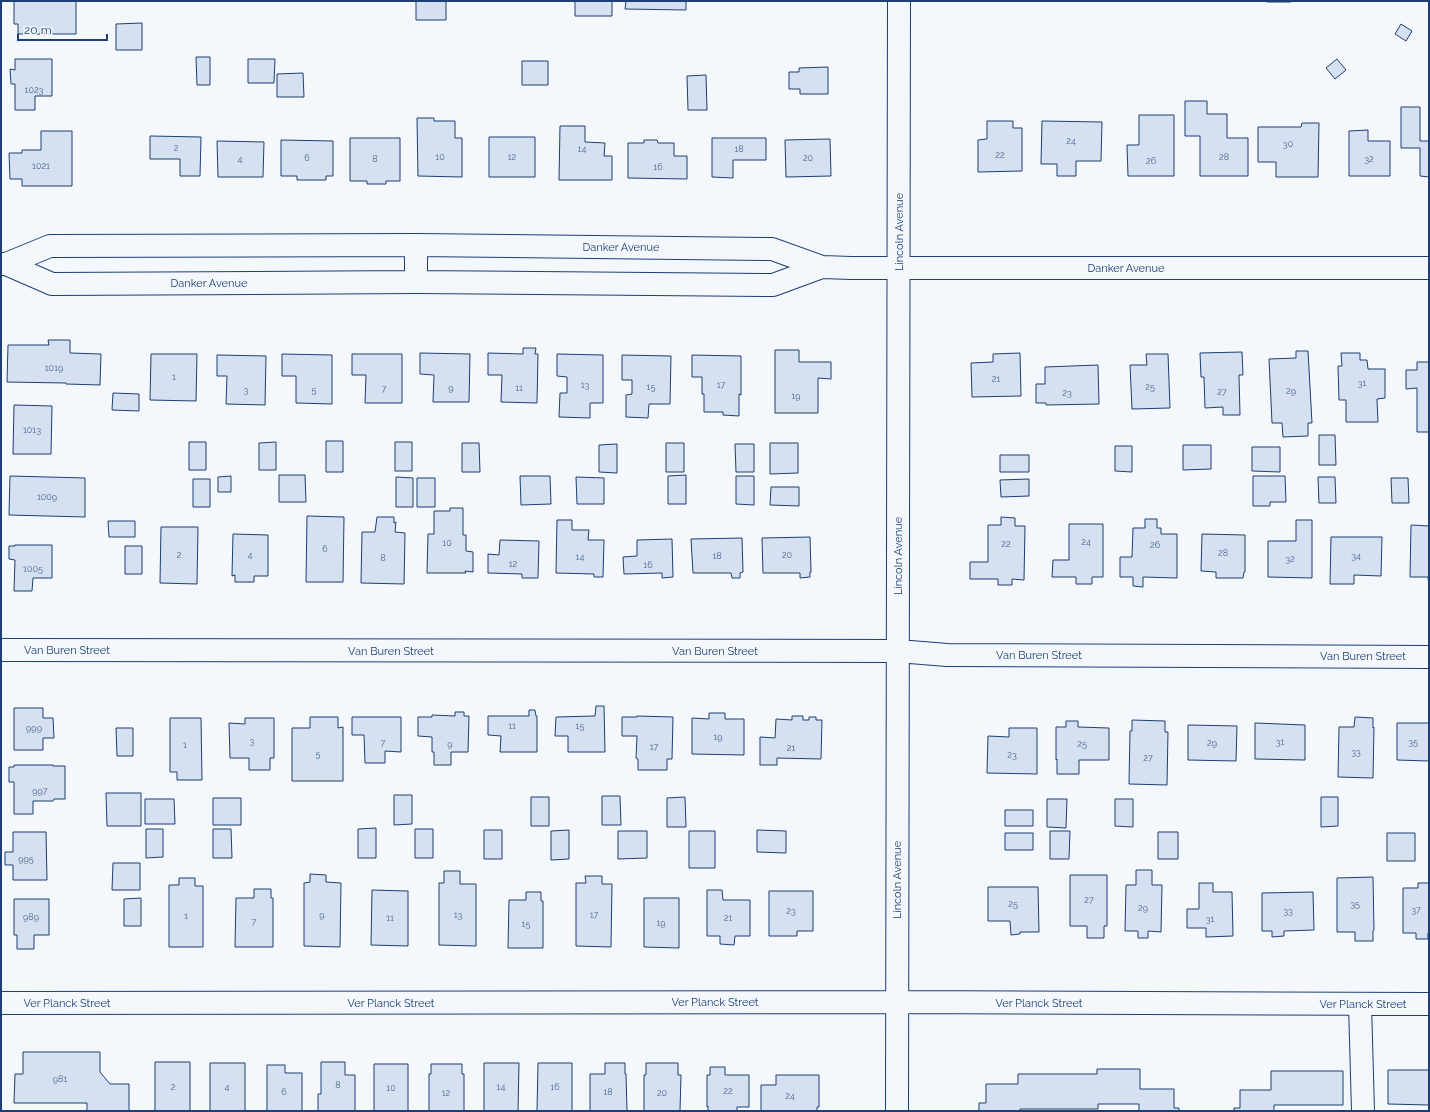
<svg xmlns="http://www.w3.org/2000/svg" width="1430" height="1112" font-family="Raleway,sans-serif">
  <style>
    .building { fill: #d5e0f0; stroke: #1d3f73 }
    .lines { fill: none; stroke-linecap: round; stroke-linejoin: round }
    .minor-casing { stroke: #1d3f73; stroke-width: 24 }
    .minor { stroke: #f4f7fb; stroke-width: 22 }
    .labels { text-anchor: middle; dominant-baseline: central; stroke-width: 3; stroke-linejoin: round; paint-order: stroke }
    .number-label { font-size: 9px; fill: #4b6792 }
    .street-label { font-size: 11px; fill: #1d3f73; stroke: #f4f7fb }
  </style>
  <rect width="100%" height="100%" fill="#f4f7fb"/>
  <path class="building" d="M14 1H76V34H18V24H14Z
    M416 1H446V20H416Z
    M575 1H612V16H575Z
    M626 1H686V10L625 9Z
    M1267 1H1291V2H1267Z
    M142 23V50H116V24Z
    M1401 24 1412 31 1406 41 1395 34Z
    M196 57H210V85H197Z
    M15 59H52V96H35V110H15V84H11L10 69 15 70Z
    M248 59H275L274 83H248Z
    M1337 59 1346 70 1335 79 1326 68Z
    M522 61H548V85H522Z
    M828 67V94H800V89H789V72H799V68Z
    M303 73 304 97H277V74Z
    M706 75 707 110H688L687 76Z
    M1185 101H1207V114H1227V138H1248V176H1200V136H1185Z
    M1401 107H1420V141H1429V177L1420 176V148H1401Z
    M1139 115H1174V176H1128L1127 145H1139Z
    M417 118H434V121H455V138H462V177L418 176Z
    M987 121H1013V128H1022V171L978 172V140L987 139Z
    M1042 121 1102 122 1101 161H1076V176H1057V164H1041Z
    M1302 123H1319L1318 177H1276V162H1258V127H1301Z
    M560 126H585V142L605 143 604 156H612V180H559Z
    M1368 130V141H1390V176H1349V131Z
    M41 131H72V186H22V179H10L9 153H22V150H41Z
    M150 136 201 137 200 176H180V159H150Z
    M489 137H535V177H489Z
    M350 138H400V181H386V184H367V181H350Z
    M712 138H766V160H733V178L712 177Z
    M830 139 831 176 786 177 785 140Z
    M281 140 333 141V176H326V180H297V176H281Z
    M644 140H657L658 143H674V156H687V179L628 178V143H644Z
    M217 141 264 142 263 177H218Z
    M48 340H70V353L101 354 100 385 66 384V383L7 382 8 345H49Z
    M523 348H536L535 354H538L537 403 501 402 502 375H488V353L523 354Z
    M775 350H799V362H831V379L818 378V413H775Z
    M1296 351H1308L1312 423H1308V436L1283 437 1282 423H1272L1269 359 1296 358Z
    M1242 352 1243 375H1239L1240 415H1223V407L1205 408 1204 377H1201L1200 353Z
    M420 353 470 354 469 402H433L434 375 420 374Z
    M1020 353 1021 396 972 397 971 363 993 362V354Z
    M1341 353H1360V360H1367L1368 369H1385V398L1377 399 1378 422H1346V400H1339L1338 366H1342Z
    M151 354H197L196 401 150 400Z
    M282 354 332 355V404L296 403V376H282Z
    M352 354H402V403H365L366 375H352Z
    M557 354 603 355V403H590V418L559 417 560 393H567V377L557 376Z
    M1146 354H1168L1170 408 1132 409 1130 365H1147Z
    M217 355 266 356 265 405 226 404 227 376H217Z
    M622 355 671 356 670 404H649L648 418 626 417V395L632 394V380H622Z
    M692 355 741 356V395L739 394V416L723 415V412H704V394H702V377H692Z
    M1417 362H1429V432H1417V388L1406 389V370H1417Z
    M1098 365 1099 404 1046 405V403H1036V384H1045V367Z
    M113 393 139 394V411L112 410Z
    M14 405 52 406 51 454H13Z
    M1319 435H1335L1336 465H1319Z
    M326 441H343V472H326Z
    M189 442H206V470H189Z
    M276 442V470H259V443Z
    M395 442H412V471H395Z
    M462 443H479L480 472H462Z
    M666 443H684V472H666Z
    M770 443H798V473L770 474Z
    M617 444V473L599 472V445Z
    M735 444H754V472H736Z
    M1183 445H1211V469L1183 470Z
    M1115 446H1132V472L1115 471Z
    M1252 447H1280V472L1252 471Z
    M1000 455H1029V472H1000Z
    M279 475H305L306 502H279Z
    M686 475V504H668V476Z
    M10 476 85 478V517L9 515Z
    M231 476V492H218V477Z
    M520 476H550L551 504 521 505Z
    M736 476H754V505L736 504Z
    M1253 476H1285L1286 502H1270V506H1253Z
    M396 477 413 478V507H396Z
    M576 477 604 478V504H577Z
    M1318 477H1335L1336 503H1319Z
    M417 478H435V507H417Z
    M1391 478H1408L1409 503H1392Z
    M193 479H210V507H193Z
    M1029 479V496L1001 497 1000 480Z
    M771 487H799V506L770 505Z
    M450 508H463V535H466V551L473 552V572L465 571 466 573H427L428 534H434V511H450Z
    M307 516 344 517 343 582H306Z
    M377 517H394V523L396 522 395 532 405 533 404 584 361 583 362 532H375Z
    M1001 517 1015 518V526H1025L1024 580 1012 579V585H998V579H970V562H988V525H1001Z
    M1145 519H1157V528H1161V534H1177V578L1143 577V587L1133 586V577H1120V557H1132L1133 528H1145Z
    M557 520H572V530H589L588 540H604L603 577H594V574L556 573Z
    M1296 520H1312V578L1268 577V541H1296Z
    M108 521H135V537H109Z
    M1069 524H1103V577H1092V584H1076V577H1052L1053 560H1069Z
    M1411 525 1429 526V588L1428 577H1410Z
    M161 527H198L197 584 160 583Z
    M233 534 268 535V576H254V582H235V575L232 576Z
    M1202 534 1245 535V572H1244L1243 578H1216V572L1201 571Z
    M810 537 811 572H810V577L800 578V573H763L762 538Z
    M1331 537H1382L1381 576 1354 575V584H1330Z
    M742 538 743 572 740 573V578H732L731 573H693L691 539Z
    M672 539 673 577 662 578V573L624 574 623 557 637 556V540Z
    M500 540 539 541 538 578H522V574L488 573V554L499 555Z
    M15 545H52V578H33L32 591H14L15 560 9 559V546H15Z
    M125 546H142V574H125Z
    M596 706H604L605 752H568V736H555L556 717 595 716Z
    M14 708H43V718H53L54 738H43V750H14Z
    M529 710H535L536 716H537V752H500L501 736 488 735V716H529Z
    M455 712H464V716H469L468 752H451V765H434V752H432V737L418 736V717H432V715L455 716Z
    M709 713H725V719H744V755L692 754V718L709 719Z
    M637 716 673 717 672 759H667V770H638V759L636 758 637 736H622V717H637Z
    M792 716H803V720H809V717H816V720H822L821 759 777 758V765H760V737L775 738 776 719 792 720Z
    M310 717H338V728L343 727V781H292V728H310Z
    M352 717H401V752L385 751V763H365L364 735H352Z
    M1355 717 1373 718V728L1374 727 1373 778 1338 777 1339 727H1354Z
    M170 718H201L202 780H177V772H170Z
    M245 718H274V758H270V770H249V758H230L229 723 245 724Z
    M1132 720 1165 721V732H1168L1167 785 1129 784 1130 731H1132Z
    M1066 721H1078V727L1109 728V760H1079V774H1057V759L1056 760V727H1066Z
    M1255 723 1305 725V760L1255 759Z
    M1397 723H1429V761L1397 760Z
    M1188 725 1237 726 1236 761 1188 760Z
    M116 728H133V756H117Z
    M1009 728H1037V774L987 773 988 736 1009 737Z
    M14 765H53V766H65V799H54L53 801H33V814H14V782H9V767H14Z
    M106 793H141V826H107Z
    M394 795H412V824L394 825Z
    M602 796H620L621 825H602Z
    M531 797H549V826H531Z
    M685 797 686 827H667V798Z
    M1321 797H1338V826L1321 827Z
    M213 798H241V825H213Z
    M145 799H174L175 824H145Z
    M1047 799H1067L1066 828 1047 827Z
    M1115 799H1133V827L1115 826Z
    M1005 810H1033V826H1005Z
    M376 828V858H358V829Z
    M146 829H163V857L146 858Z
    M213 829H231L232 858H213Z
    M415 829H433V858H415Z
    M484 830H502V859H484Z
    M569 830V859L551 860V831Z
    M757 830 786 831V853L757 852Z
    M618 831H647V858L618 859Z
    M689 831H715V868H689Z
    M1050 831H1070L1069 859H1050Z
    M13 832H46L47 880H13V865H5V852H13Z
    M1158 832H1178V859H1158Z
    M1005 833H1033V850H1005Z
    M1387 833H1415V861H1387Z
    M113 863H140V890H112Z
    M1136 870H1152V885H1162L1161 932 1148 931V938H1138V931H1125L1126 885H1136Z
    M444 871H460V884H476V946L439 945V883H444Z
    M310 874 326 875V882L341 883 340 947 304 946V883L310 882Z
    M1070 875H1107V926H1104V938H1087V926H1070Z
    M585 876H602V884H612L611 947 576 946V883H586Z
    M1373 877 1374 930 1373 931V941H1355V932H1337V878Z
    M179 878H195V886H203V947H169V885H179Z
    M1199 883H1213V892H1232L1233 936 1206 937V928H1187V909H1199Z
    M1418 883H1429V933H1428V939H1416V933H1403V888H1418Z
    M988 887H1038L1039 932H1020V934L1011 935 1010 921H988Z
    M254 889H271V898H273V947H235L236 898H254Z
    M372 890 408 891V946L371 945Z
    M707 890H722L723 900H750V936H735L734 945 720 944V936H707Z
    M769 891H813V931H797V936H769Z
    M526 892H541V901H543V948H508L509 900H526Z
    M1313 892 1314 930 1284 931V936L1272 937V931H1262V893Z
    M141 898V926H124V899Z
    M644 898H679V948L644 947Z
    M14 899H49V935H34V949H17V935H14Z
    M23 1052H100V1072L110 1084H129V1111H87V1103H14L15 1074H23Z
    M155 1062H190V1111H155Z
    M321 1062H345V1075H355V1111H318V1094H321Z
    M210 1063H245V1111H210Z
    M484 1063H519L518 1111H484Z
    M538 1063H572V1111H537Z
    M605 1063H625V1074H626L627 1111H590V1074H605Z
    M646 1063H678V1075H681L680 1111H644V1075H646Z
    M374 1064H408V1111H374Z
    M431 1064H462V1074H464V1111H429V1074H431Z
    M267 1065H285V1073H302V1111H267Z
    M710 1067H725V1075H749V1107H737V1111H708V1106L707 1107V1075H710Z
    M1097 1069H1140V1089H1174V1108H1179V1111H1139V1104H1098V1109H1020V1111H979V1103H986V1084H1018V1074H1097Z
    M1388 1070H1429V1105L1388 1104Z
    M1271 1071H1343V1105H1274V1111H1234V1108H1240V1090H1271Z
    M776 1075H819V1107H817V1111H761V1085H776Z"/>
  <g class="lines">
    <defs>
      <path id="minor" d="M416 245V282
        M1 264H6L52 284 416 282 773 285 822 267
        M6 264 50 246 416 245 772 249 822 267 851 268H1429
        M1 650 898 651 947 655 1429 657
        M1 1003 897 1002 1429 1004
        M1360 1004 1363 1111
        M897 1111 899 1"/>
    </defs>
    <use href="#minor" class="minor-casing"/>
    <use href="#minor" class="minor"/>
  </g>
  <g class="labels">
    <g class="number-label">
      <text x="34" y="90">1023</text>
      <text x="1071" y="141">24</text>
      <text x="1288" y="144">30</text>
      <text x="176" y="148">2</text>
      <text x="582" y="149">14</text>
      <text x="739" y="149">18</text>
      <text x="1000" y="155">22</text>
      <text x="440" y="157">10</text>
      <text x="512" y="157">12</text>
      <text x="1224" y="157">28</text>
      <text x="307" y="158">6</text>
      <text x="808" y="158">20</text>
      <text x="240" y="159">4</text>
      <text x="375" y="159">8</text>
      <text x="1369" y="159">32</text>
      <text x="1151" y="161">26</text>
      <text x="41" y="166">1021</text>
      <text x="658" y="167">16</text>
      <text x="54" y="368">1019</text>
      <text x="174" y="377">1</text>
      <text x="996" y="379">21</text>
      <text x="1362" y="383">31</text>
      <text x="585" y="385">13</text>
      <text x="721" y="385">17</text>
      <text x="651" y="387">15</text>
      <text x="1150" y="387">25</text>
      <text x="451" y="388">9</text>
      <text x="519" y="388">11</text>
      <text x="384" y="389">7</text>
      <text x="246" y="390">3</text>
      <text x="314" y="390">5</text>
      <text x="1291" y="391">29</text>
      <text x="1222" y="392">27</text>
      <text x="1067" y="393">23</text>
      <text x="796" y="396">19</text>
      <text x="32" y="430">1013</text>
      <text x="47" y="497">1009</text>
      <text x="1086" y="542">24</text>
      <text x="447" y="543">10</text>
      <text x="1006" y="544">22</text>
      <text x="1155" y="545">26</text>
      <text x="325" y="549">6</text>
      <text x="1223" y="553">28</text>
      <text x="179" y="555">2</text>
      <text x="250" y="555">4</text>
      <text x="787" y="555">20</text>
      <text x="717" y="556">18</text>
      <text x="1356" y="556">34</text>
      <text x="580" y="557">14</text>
      <text x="383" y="558">8</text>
      <text x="1290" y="559">32</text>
      <text x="513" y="564">12</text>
      <text x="648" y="565">16</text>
      <text x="33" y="569">1005</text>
      <text x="512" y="726">11</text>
      <text x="580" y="726">15</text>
      <text x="34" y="728">999</text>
      <text x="718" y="737">19</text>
      <text x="252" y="741">3</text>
      <text x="1280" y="742">31</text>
      <text x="1413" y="742">35</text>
      <text x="383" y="743">7</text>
      <text x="1212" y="743">29</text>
      <text x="450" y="744">9</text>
      <text x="1082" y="744">25</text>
      <text x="185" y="745">1</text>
      <text x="654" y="747">17</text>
      <text x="791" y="748">21</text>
      <text x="1356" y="752">33</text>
      <text x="318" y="754">5</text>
      <text x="1012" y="755">23</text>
      <text x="1148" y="758">27</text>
      <text x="40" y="791">997</text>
      <text x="26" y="859">995</text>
      <text x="1089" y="900">27</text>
      <text x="1013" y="904">25</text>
      <text x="1355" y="904">35</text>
      <text x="1143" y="908">29</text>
      <text x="1416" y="910">37</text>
      <text x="791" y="911">23</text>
      <text x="1288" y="911">33</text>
      <text x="322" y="915">9</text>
      <text x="458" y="915">13</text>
      <text x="594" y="915">17</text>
      <text x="186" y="916">1</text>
      <text x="31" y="917">989</text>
      <text x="390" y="918">11</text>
      <text x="728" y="918">21</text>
      <text x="1210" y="919">31</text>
      <text x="254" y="922">7</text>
      <text x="661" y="923">19</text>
      <text x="526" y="924">15</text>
      <text x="60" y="1079">981</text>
      <text x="338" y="1085">8</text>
      <text x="173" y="1087">2</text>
      <text x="227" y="1087">4</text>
      <text x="501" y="1087">14</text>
      <text x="555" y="1087">16</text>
      <text x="391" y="1088">10</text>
      <text x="728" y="1091">22</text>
      <text x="284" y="1092">6</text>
      <text x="608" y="1092">18</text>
      <text x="446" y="1093">12</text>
      <text x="662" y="1093">20</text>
      <text x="790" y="1096">24</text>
    </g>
    <g class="street-label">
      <text transform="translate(899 232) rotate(-90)">Lincoln Avenue</text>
      <text x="621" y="247">Danker Avenue</text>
      <text x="1126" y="268">Danker Avenue</text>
      <text x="209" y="283">Danker Avenue</text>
      <text transform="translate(898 556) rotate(-90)">Lincoln Avenue</text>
      <text x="67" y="650">Van Buren Street</text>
      <text x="391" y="651">Van Buren Street</text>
      <text x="715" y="651">Van Buren Street</text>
      <text x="1039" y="655">Van Buren Street</text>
      <text x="1363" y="656">Van Buren Street</text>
      <text transform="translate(897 880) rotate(-90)">Lincoln Avenue</text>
      <text x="715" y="1002">Ver Planck Street</text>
      <text x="67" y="1003">Ver Planck Street</text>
      <text x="391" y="1003">Ver Planck Street</text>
      <text x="1039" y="1003">Ver Planck Street</text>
      <text x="1363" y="1004">Ver Planck Street</text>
    </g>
  </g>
  <rect width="1430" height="1112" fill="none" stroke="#1d3f73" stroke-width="4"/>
  <path d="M18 34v6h89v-6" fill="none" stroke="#1d3f73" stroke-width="2"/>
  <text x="24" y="34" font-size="12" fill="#1d3f73" stroke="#f4f7fb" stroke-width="3" paint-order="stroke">20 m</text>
</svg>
